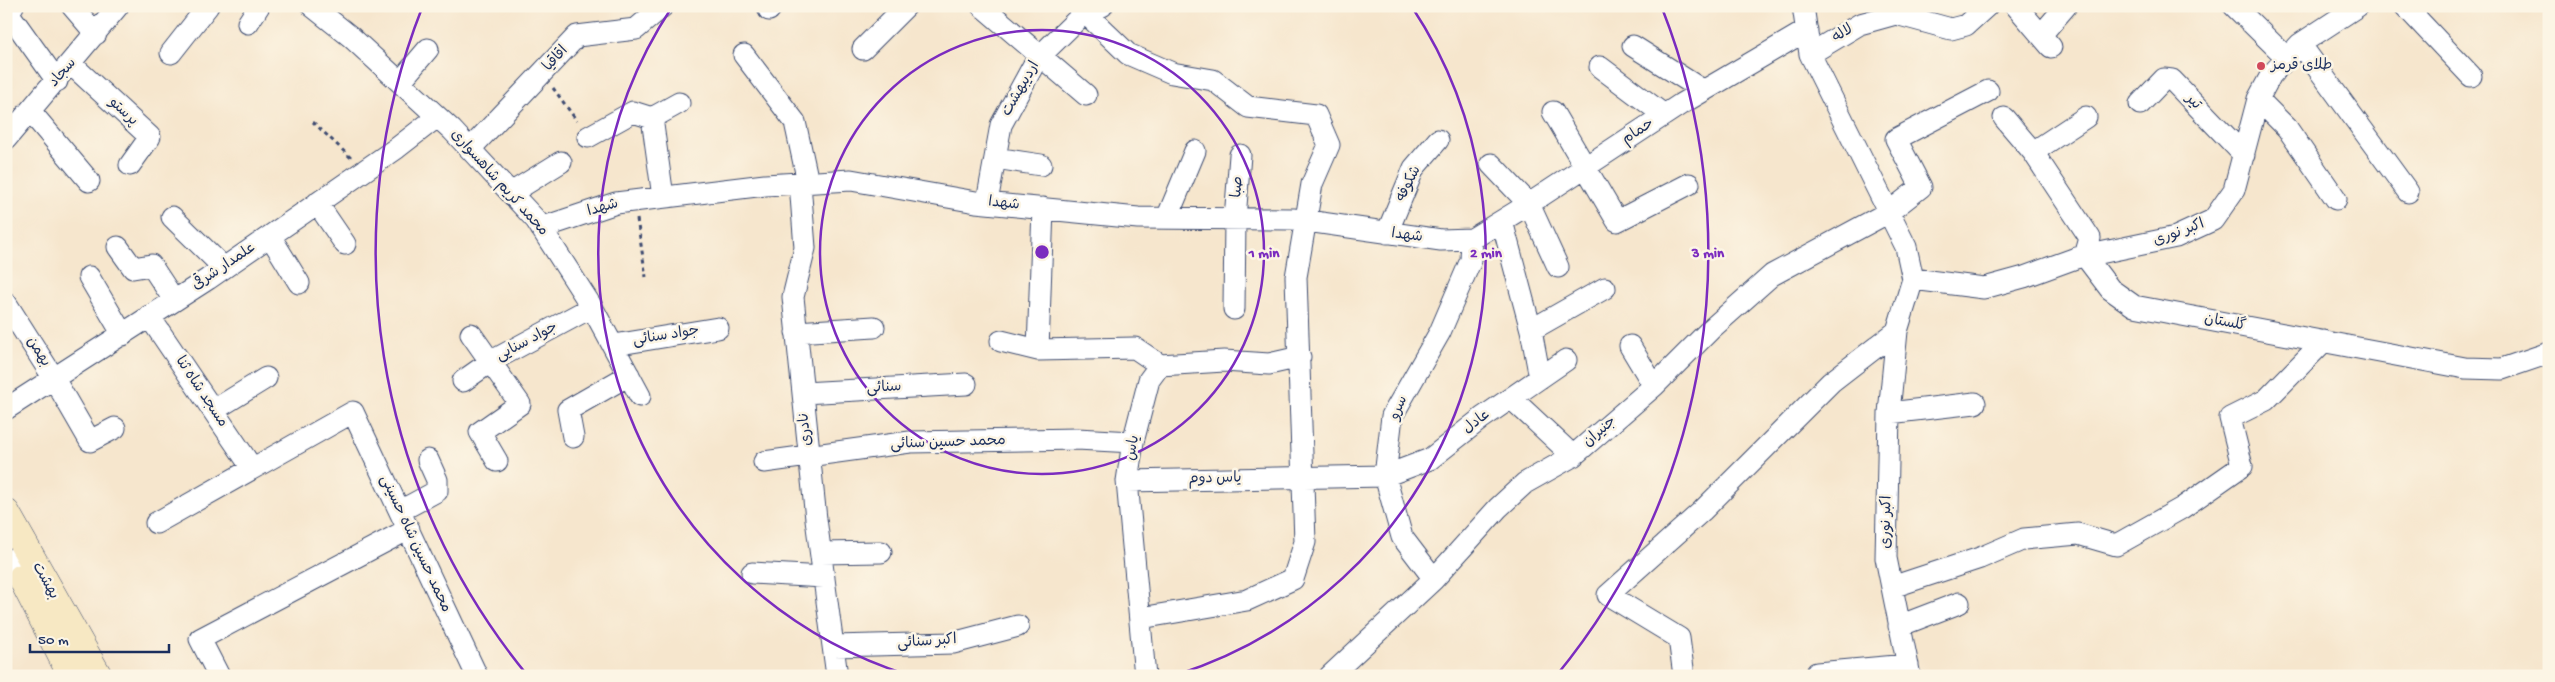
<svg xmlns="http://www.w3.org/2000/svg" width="2555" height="682" font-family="'Gochi Hand','Playpen Sans Arabic',sans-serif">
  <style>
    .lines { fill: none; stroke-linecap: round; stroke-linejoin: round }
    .minor-casing { stroke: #3c4a6f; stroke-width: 23 }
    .secondary-casing { stroke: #3c4a6f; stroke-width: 29 }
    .path { stroke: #3c4a6f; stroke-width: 3; stroke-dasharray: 4 4; stroke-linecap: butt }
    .minor { stroke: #fff; stroke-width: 21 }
    .secondary { stroke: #f7e8c3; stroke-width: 28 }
    .ring { fill: none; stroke: #7b2cbf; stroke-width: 2.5 }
    .poi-dot { fill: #d1495b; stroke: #fcf5e5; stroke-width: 2 }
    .labels { text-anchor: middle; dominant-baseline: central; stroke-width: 5; stroke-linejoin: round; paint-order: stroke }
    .street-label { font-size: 15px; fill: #1b2f5e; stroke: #fcf5e5 }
    .poi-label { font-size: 15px; fill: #1b2f5e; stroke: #fcf5e5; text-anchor: start }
    .centre { fill: #7b2cbf; stroke: #fcf5e5; stroke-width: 2.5 }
    .ring-label { font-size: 15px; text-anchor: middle; font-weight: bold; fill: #7b2cbf; stroke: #fcf5e5; stroke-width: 5; stroke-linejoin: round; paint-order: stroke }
  </style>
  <rect width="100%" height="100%" fill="#fcf5e5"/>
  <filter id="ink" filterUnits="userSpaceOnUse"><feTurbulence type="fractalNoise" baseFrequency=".02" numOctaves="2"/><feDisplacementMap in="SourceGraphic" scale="10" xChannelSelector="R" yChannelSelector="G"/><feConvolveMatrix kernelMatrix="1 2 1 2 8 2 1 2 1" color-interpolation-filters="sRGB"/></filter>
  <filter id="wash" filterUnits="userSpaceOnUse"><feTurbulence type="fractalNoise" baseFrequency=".0096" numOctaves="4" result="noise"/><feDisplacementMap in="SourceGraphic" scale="20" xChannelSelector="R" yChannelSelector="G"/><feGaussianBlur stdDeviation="1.12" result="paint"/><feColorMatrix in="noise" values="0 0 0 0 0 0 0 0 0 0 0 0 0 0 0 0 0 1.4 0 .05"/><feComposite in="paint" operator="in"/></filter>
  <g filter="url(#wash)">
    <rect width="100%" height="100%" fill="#f6e6cd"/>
  </g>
  <g filter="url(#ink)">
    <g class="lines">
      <defs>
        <path id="minor" d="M13 6 7 11 57 81
          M72 6 96 34
          M312 6 351 37 452 130 536 220 592 307 640 396
          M982 6 1086 95
          M1078 6 1128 54 1172 73 1213 80 1248 107 1316 115 1329 145 1312 184 1296 277 1305 542 1293 579 1247 600 1141 618
          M1803 6 1810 54 1906 247 1913 279 1897 331 1889 413 1886 558 1910 676
          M2016 6 2051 47
          M2234 6 2286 57
          M2405 6 2471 76
          M769 10 772 6
          M248 23 259 6
          M2041 35 2066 6
          M2300 44 2408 192
          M1633 46 1704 91
          M863 49 906 6
          M171 53 208 6
          M1810 54 1860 24 1896 14 1951 29 1966 25 1987 6
          M744 55 795 122 808 182
          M71 64 150 137 130 165
          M1600 67 1664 115
          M400 82 428 49
          M2258 99 2287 128 2336 199
          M2140 104 2164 79 2172 80 2244 155
          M30 111 89 181
          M1553 112 1617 221 1689 184
          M652 118 679 103
          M2004 118 2033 152 2090 238 2085 256 2110 289 2134 306 2465 368 2502 369 2549 353
          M588 137 633 112 652 118 663 197
          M6 139 118 6
          M470 149 577 36 636 29 663 6
          M2033 152 2086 117
          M995 158 1041 165
          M1491 164 1529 204 1558 267
          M800 183 805 248 793 297 816 519 837 676
          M511 193 561 162
          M987 202 1001 125 1033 66 1039 57 1084 13 1102 6
          M317 203 345 244
          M172 217 224 268
          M1167 218 1195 151
          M1502 221 1531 330 1605 288
          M541 228 616 203 765 185 851 180 976 202 1138 218 1293 219 1441 240 1472 239 1529 204 1681 104 1807 30
          M1387 233 1414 168 1438 140
          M270 236 299 283
          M118 247 133 268 151 265 174 300
          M89 277 123 335
          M1913 279 1984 288 2024 277 2076 258 2176 237 2213 220 2234 190 2258 99 2271 75 2300 44 2358 6
          M6 303 53 377 90 441 115 428
          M1234 309 1235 219 1240 155
          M149 316 252 468
          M1531 330 1540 378
          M796 332 874 327
          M471 334 520 404 480 432 497 461
          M1001 341 1038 350 1135 348 1160 365
          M614 345 718 328
          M1630 346 1654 386
          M1038 350 1043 208
          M463 381 490 362 592 307
          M803 393 966 384
          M1511 398 1573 456
          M6 409 208 279 397 148 437 117
          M214 410 266 378
          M1889 413 1975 403
          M573 437 568 410 629 375
          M764 462 910 442 1077 439 1133 442
          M1127 481 1385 476 1430 459 1482 418 1566 360
          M400 511 437 491V480L428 460
          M156 523 353 412 477 676
          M821 553 881 552
          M6 563 13 559
          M752 573 824 577
          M1434 579 1402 537 1385 476 1392 416 1440 332 1471 260 1472 239
          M1892 587 1980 558 2024 539 2078 534 2116 545 2182 508 2242 466 2230 418 2266 400 2324 341
          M1899 626 1959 603
          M834 646 953 643 1018 626
          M219 676 200 639 409 529
          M1145 676 1127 481 1133 442 1149 380 1160 365 1224 361 1269 364 1300 357
          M1330 676 1434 579 1498 508 1525 483 1573 456 1654 386 1710 330 1772 275 1889 212 1921 187 1896 139 1988 91
          M1684 676 1679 638 1608 595 1702 511 1831 382 1897 331
          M1816 676 1817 673 1908 665"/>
        <path id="secondary" d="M6 513 98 676
          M22 578 72 676"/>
      </defs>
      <use href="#minor" class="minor-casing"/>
      <use href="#secondary" class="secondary-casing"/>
      <path class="path" d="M553 88 577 121
        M313 122 351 158
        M637 219 646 277"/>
      <use href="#minor" class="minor"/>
      <use href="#secondary" class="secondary"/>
    </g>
  </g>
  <g class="ring">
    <circle cx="1042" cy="252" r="222"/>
    <path d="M908 675A444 444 0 0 1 672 7M1412 7A444 444 0 0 1 1176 675"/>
    <path d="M528 676A666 666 0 0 1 422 8M1662 8A666 666 0 0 1 1556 676"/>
  </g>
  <circle class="poi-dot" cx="2261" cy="66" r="5"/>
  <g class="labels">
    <g class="street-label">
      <text transform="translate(1843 34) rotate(-31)">لاله</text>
      <text transform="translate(556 59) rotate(-47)">اقاقیا</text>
      <text transform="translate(63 73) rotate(-49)">سجاد</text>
      <text transform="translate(1021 89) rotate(-60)">اردیبهشت</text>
      <text transform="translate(2193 102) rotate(46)">تیر</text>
      <text transform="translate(123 112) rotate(43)">پرستو</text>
      <text transform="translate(1638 132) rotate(-34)">حمام</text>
      <text transform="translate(499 183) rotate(48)">محمد کریم شاهسواری</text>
      <text transform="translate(1409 184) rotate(-63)">شکوفه</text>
      <text transform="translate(1238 187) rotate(-85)">صبا</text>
      <text transform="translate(1004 204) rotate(6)">شهدا</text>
      <text transform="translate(603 208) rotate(-16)">شهدا</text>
      <text transform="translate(2179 233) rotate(-20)">اکبر نوری</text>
      <text transform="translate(1407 236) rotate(7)">شهدا</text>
      <text transform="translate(224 267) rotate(-34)">علمدار شرقی</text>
      <text transform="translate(2225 323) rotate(11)">گلستان</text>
      <text transform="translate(666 336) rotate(-9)">جواد سنائی</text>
      <text transform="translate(527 342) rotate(-28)">جواد سنایی</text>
      <text transform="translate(38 352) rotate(58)">بهمن</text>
      <text transform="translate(884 388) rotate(-3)">سنائی</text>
      <text transform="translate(201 392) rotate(56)">مسجد شاه ثنا</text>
      <text transform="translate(1399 408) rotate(-66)">سرو</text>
      <text transform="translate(1477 422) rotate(-37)">عادل</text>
      <text transform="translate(806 429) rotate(-96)">نادری</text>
      <text transform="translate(1600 432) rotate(-41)">جنیران</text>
      <text transform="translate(948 443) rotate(-2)">محمد حسین سنائی</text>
      <text transform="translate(1133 448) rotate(-80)">یاس</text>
      <text transform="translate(1215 479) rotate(-1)">یاس دوم</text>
      <text transform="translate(1887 522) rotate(-89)">اکبر نوری</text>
      <text transform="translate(415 544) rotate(65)">محمد حسین شاه حسینی</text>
      <text transform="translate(45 581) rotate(61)">بهشت</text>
      <text transform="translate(927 642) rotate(-4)">اکبر سنائی</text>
    </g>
    <g class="poi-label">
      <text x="2271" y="66">طلای قرمز</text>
    </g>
  </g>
  <circle cx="1042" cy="252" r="8" class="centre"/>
  <g class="ring-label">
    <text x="1264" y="257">1 min</text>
    <text x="1486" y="257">2 min</text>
    <text x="1708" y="257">3 min</text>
  </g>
  <rect width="2555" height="682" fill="none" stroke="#fcf5e5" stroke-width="25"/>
  <path d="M30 644v8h139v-8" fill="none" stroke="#1b2f5e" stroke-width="2.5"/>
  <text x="38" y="644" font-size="15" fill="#1b2f5e" stroke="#fcf5e5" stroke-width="4" paint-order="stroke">50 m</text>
</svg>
